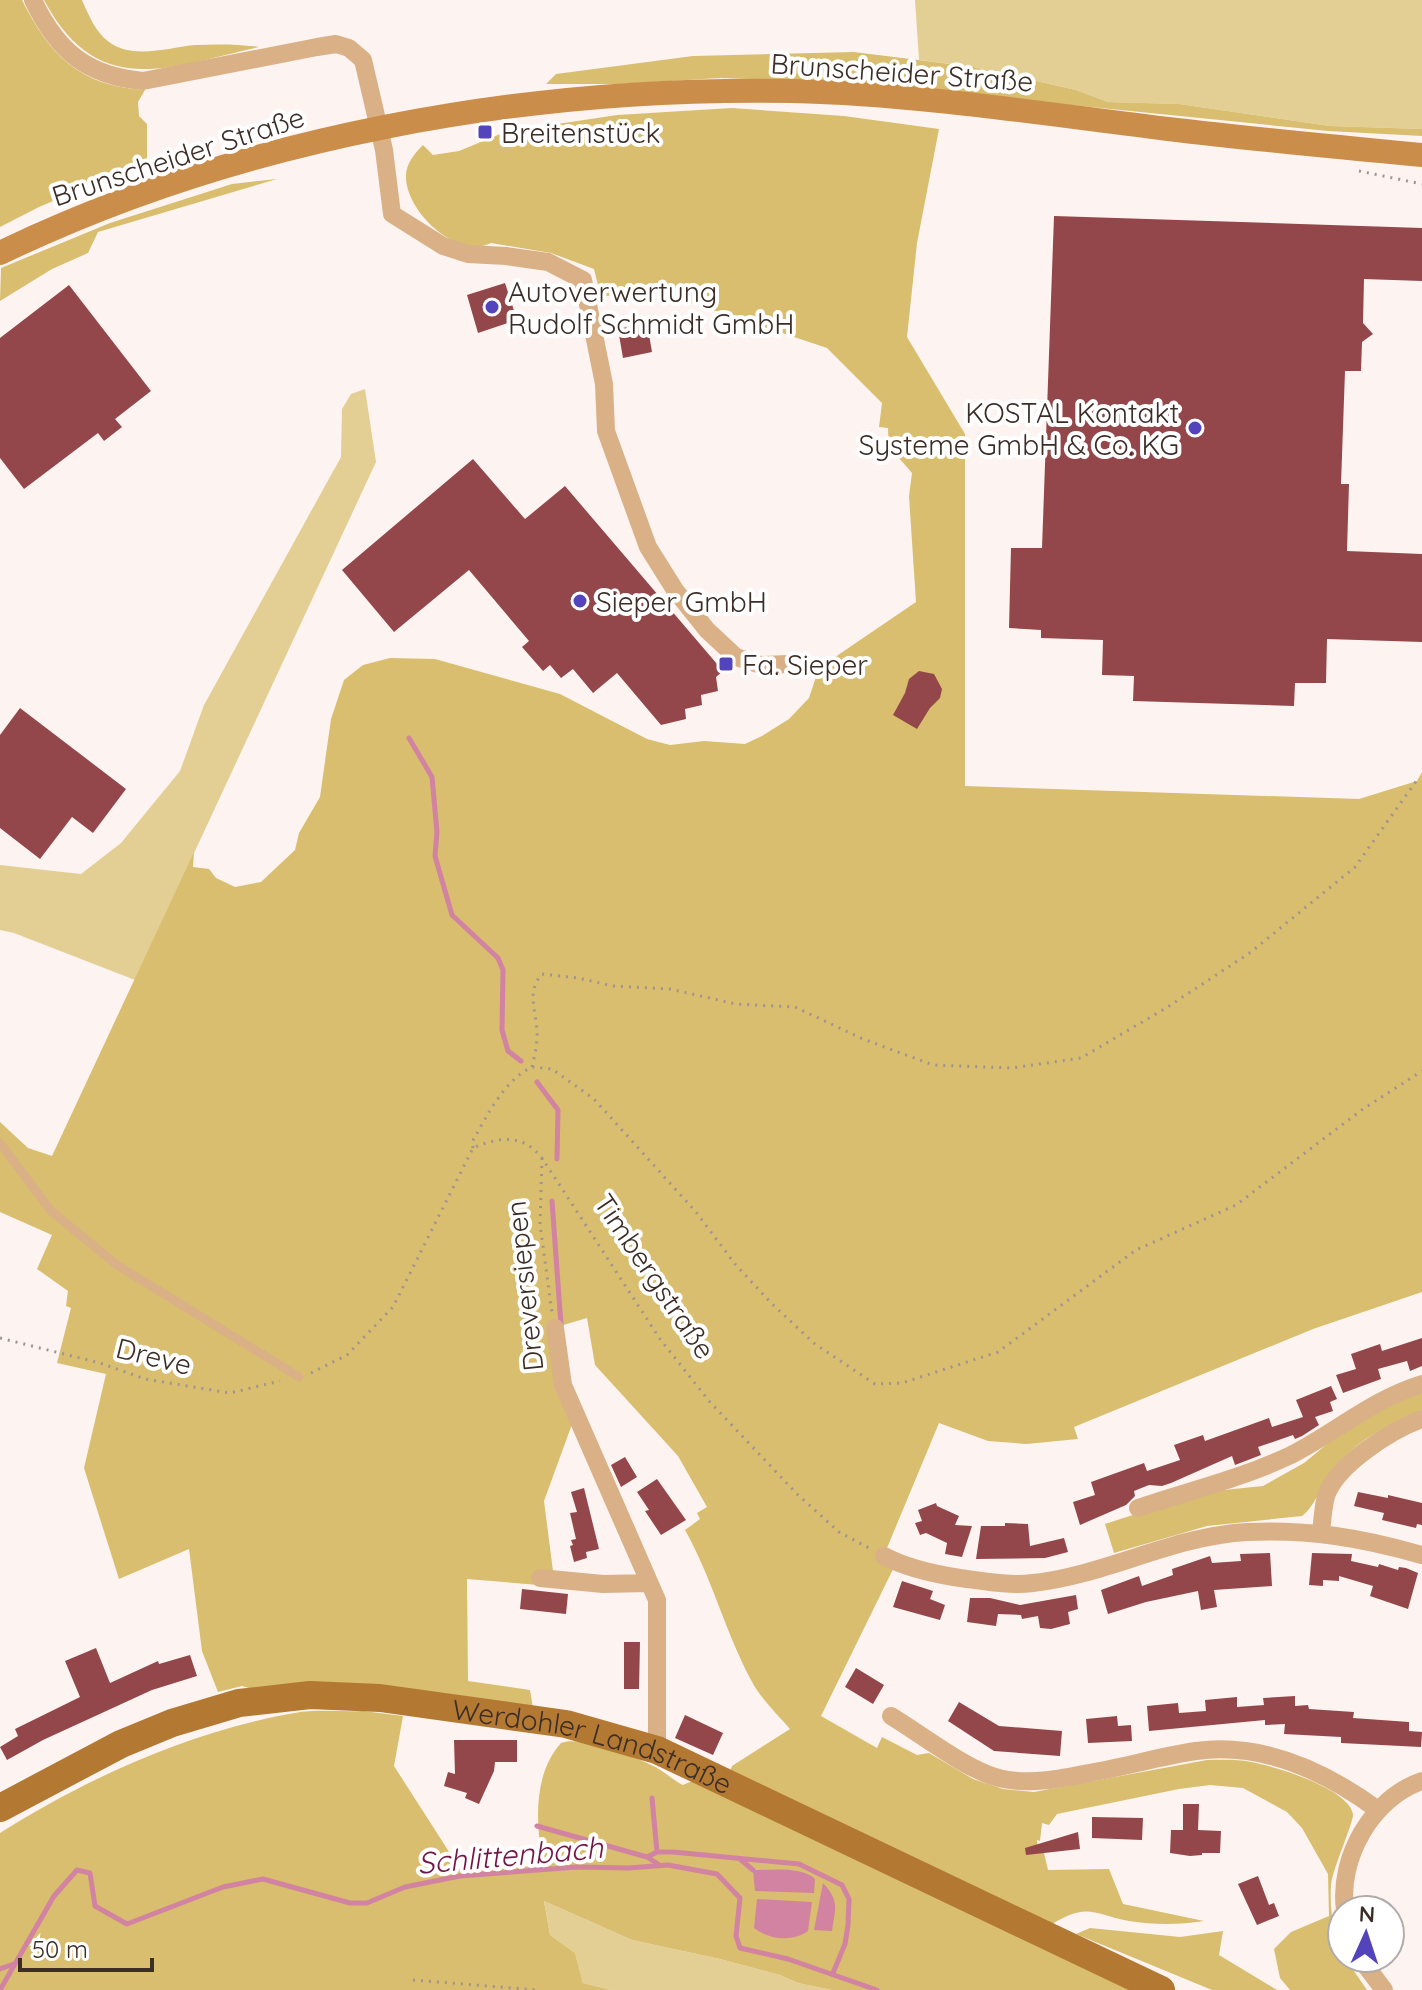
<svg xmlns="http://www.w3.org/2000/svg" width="1422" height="1990" font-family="Quicksand,sans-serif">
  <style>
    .green { fill: #e3cf94 }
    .forest { fill: #d8be6e }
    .water { fill: #d183a1 }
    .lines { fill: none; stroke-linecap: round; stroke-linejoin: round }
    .stream { stroke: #d183a1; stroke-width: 5 }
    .building { fill: #94474a }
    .path { stroke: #a09490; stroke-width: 3; stroke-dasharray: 2 6; stroke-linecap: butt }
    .lane { stroke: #dab187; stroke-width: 9 }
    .street { stroke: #dab187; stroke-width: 18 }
    .secondary { stroke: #ca8e4a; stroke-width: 24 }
    .primary { stroke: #b37933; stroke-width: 28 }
    .poi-dot { fill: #5444bb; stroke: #fff; stroke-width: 3 }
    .labels { text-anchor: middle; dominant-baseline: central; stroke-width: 8; stroke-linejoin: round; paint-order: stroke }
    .street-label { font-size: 28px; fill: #3c2d27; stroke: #fff }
    .poi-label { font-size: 28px; fill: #3c2d27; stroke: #fff; text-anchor: start }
    .water-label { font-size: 30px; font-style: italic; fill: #731645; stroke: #fff }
  </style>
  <rect width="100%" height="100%" fill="#fdf4f1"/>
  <path class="green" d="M915 0H1422V129L1330 126 1179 104 1108 102 1076 90 974 67 919 60Z
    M365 389 376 462 135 980 14 933 0 930V865L81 874 121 843 180 771 204 705 341 457 342 409 351 394Z
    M544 1901 632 1940 720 1959 780 1975 798 1983 832 1990H611L583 1983 575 1953 550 1935Z"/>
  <path class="forest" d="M0 0H22C50 56 80 86 145 90L138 102 139 116 147 124V161L39 207 0 227Z
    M44 0H82C88 14 96 33 109 42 133 60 170 47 196 45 218 44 238 44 259 47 169 67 98 101 44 0Z
    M854 52 974 67 1076 90 1108 102 1179 104 1330 126 1422 129V136L1328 131 844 82 720 78 619 84H546L556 74 693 56Z
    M732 108 844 116 939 129 917 243 907 337 965 434V786L1359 799 1417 781 1422 772V1292L1313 1329 1074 1427 1078 1439 1026 1444 988 1441 939 1423 887 1548 900 1555 821 1716 877 1748 882 1737 917 1755 929 1753 973 1779 1003 1789 1034 1792 1207 1760C1222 1760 1236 1759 1251 1762 1274 1766 1348 1788 1353 1814 1354 1822 1333 1867 1331 1885 1330 1901 1331 1918 1336 1934 1338 1942 1342 1949 1342 1958H1345L1367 1990H1290L1280 1978 1274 1949 1291 1932 1329 1916 1328 1874 1302 1828 1287 1812 1243 1788 1210 1785 1179 1789 1057 1814 1049 1825 1042 1823 1040 1841 1037 1840 1038 1852 1044 1853 1048 1870 1109 1869 1123 1904 1204 1921C1180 1925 1153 1925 1129 1921 1093 1914 1088 1902 1052 1924L729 1774 732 1766 790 1729C777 1714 760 1698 751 1680 725 1631 712 1578 685 1530L700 1519 697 1513 707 1507 678 1456 595 1365 587 1318 560 1326 575 1416 544 1501 553 1571 539 1585 467 1579 468 1681 530 1690 533 1708 259 1691 242 1686 218 1692 202 1651 189 1549 119 1579 84 1468 106 1374 57 1363 71 1308 66 1306 68 1291 37 1269 52 1235 0 1212V1122L28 1148 52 1156 194 852 193 867 209 869 216 878 235 887 261 882 295 850 299 833 320 797 331 719 344 680 363 665 390 658 435 659 560 694 647 739 670 745 704 741 745 744 762 736 789 719 809 698 819 668 916 602 909 496 912 473 899 458 889 455 888 428 879 427 882 403 827 348 674 297 672 285H632L630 283V292L601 297 594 269 551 253 491 243C457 260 407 212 406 178 405 165 414 154 423 145L433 155 459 151 505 132 617 115Z
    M277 179 98 232 88 253 52 269 0 301 1 268 110 223 232 184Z
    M1422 1390V1410C1388 1424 1351 1443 1330 1474 1320 1488 1315 1506 1302 1516L1207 1526 1114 1553 1105 1524 1204 1492 1263 1486 1304 1463 1349 1426Z
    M363 1711 403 1716 394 1766 462 1872 510 1866 544 1867C535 1825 533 1774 561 1743 581 1735 637 1757 657 1768 666 1773 673 1780 683 1785L692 1781 1134 1990H832L798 1983 780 1975 720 1959 632 1940 544 1901 550 1935 575 1953 583 1983 611 1990H0V1833C87 1778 193 1730 295 1713 316 1709 341 1712 363 1711Z
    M1090 1928 1180 1937 1223 1931 1219 1955 1277 1990H1212L1076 1934Z"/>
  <path class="water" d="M753 1870C771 1870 802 1866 815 1879L814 1893 755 1891Z
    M823 1883C840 1901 835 1909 832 1931L814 1930Z
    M757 1899 812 1902 808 1931C792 1942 770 1940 754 1928Z"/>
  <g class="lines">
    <path class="stream" d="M409 738 432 777 437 832 435 856 452 915 498 958 503 970 502 1030 508 1051 521 1061
      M537 1082 558 1110 557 1159
      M552 1201 561 1325
      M652 1798 657 1852
      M537 1826 647 1857 658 1864
      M647 1857 657 1852H673L799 1864 842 1885 849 1899 848 1925 845 1944 833 1973
      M740 1859 753 1870
      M0 1969 14 1964
      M0 1990 54 1896 77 1870 90 1873 95 1906 127 1924 223 1887 263 1879 350 1903H367L405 1887 460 1876 577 1867 629 1868 668 1865 717 1874 740 1898 736 1936 740 1948 788 1959 877 1990"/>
  </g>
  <path class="building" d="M1054 216 1422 228V281L1364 279 1363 323 1373 334 1362 342 1361 371H1345L1341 484H1349L1347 551 1422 554V642L1327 639 1326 683H1295L1294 706 1133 701 1134 676 1102 675 1103 640 1041 638V630L1009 628 1011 548H1042Z
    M505 283 517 320 478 333 467 295Z
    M69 285 151 391 115 419 122 427 104 441 98 433 24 489 0 458V338Z
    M647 323 652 352 623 358 618 329Z
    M473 459 525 519 565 486 723 671 716 677 718 691 701 695 702 705 685 709 686 719 661 725 617 673 593 693 573 669 561 678 550 665 543 671 522 647 529 641 469 570 394 632 342 570Z
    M919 671 934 674 942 689 940 698 930 708 917 729 893 715 905 693 909 679Z
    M20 708 126 789 93 833 72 817 40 859 0 828V735Z
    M1422 1338V1366L1410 1371 1407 1361 1378 1369 1381 1379 1343 1393 1336 1375 1356 1369 1351 1354 1380 1344 1382 1351Z
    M1331 1386 1337 1399 1330 1402 1333 1411 1315 1417 1319 1425 1302 1436 1295 1439 1293 1435 1258 1447 1261 1455 1235 1465 1232 1456 1171 1483 1162 1486 1149 1485 1134 1491 1135 1496 1126 1505 1080 1525 1073 1502 1095 1495 1091 1482 1144 1463 1147 1471 1180 1460 1174 1445 1203 1435 1205 1441 1269 1418 1272 1427 1303 1417 1296 1400Z
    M625 1457 637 1477 621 1487 611 1465Z
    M657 1479 686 1520 661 1535 645 1511 649 1510 637 1492Z
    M584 1488 599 1549 586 1552 587 1558 574 1562 570 1546 573 1545 571 1540 576 1539 570 1513 577 1512 571 1492Z
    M1358 1492 1388 1498V1495L1422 1503V1525L1417 1524 1416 1528 1382 1520 1384 1513 1354 1506Z
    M936 1503 937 1506 959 1516 955 1525 972 1526 962 1557 945 1554 947 1543 926 1533 920 1535 915 1523 922 1521 918 1510Z
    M1005 1523 1028 1524 1030 1546 1064 1538 1068 1552 1045 1558 976 1559 981 1526H1005Z
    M1270 1553 1272 1586 1214 1590 1217 1607 1201 1610 1198 1591 1146 1602 1108 1614 1101 1590 1139 1576 1142 1586 1173 1575 1172 1569 1210 1556 1212 1563 1241 1561 1240 1554Z
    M1312 1553 1352 1554 1351 1561 1378 1567 1379 1564 1398 1570 1399 1567 1406 1568 1418 1573 1408 1609 1370 1596 1373 1586 1339 1576V1581L1323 1580V1586L1309 1585Z
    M902 1581 933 1591 930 1599 945 1605 940 1620 893 1607Z
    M522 1589 568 1594 566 1614 520 1609Z
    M1076 1595 1078 1609 1068 1612 1070 1624 1051 1629 1040 1628 1038 1616 1022 1619 1021 1615 998 1614 996 1626 967 1622 970 1598H990L1020 1605Z
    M624 1642H640L639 1689H624Z
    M96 1648 110 1683 158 1661 159 1664 190 1655 197 1676 152 1690 43 1740 7 1760 0 1747 18 1736 15 1729 80 1697 65 1661Z
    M856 1668 884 1685 873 1704 845 1687Z
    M1295 1696V1706L1308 1705 1309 1709 1354 1712 1353 1718 1409 1722V1731L1422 1732 1421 1747 1341 1743V1737L1284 1734 1285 1724 1265 1725V1720L1149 1731 1147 1706 1178 1703 1179 1713 1206 1711 1205 1700 1237 1697V1707L1264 1705 1263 1698Z
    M959 1702 999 1726 1062 1731 1060 1756 994 1751 948 1721Z
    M685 1715 723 1733 713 1755 675 1738Z
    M1117 1716 1118 1726 1131 1725 1132 1741 1088 1743 1086 1719Z
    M454 1740H517V1762H495L494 1771 479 1804 465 1798 467 1793 444 1786 448 1772 455 1774Z
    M1183 1804H1199L1198 1830 1221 1831 1220 1853H1202V1855L1190 1856 1170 1853 1171 1830H1183Z
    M1092 1817 1143 1818 1142 1840 1092 1838Z
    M1078 1832 1080 1849 1026 1855 1025 1848Z
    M1258 1876 1269 1905 1274 1903 1279 1916 1257 1925 1238 1884Z"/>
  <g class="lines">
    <path class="path" d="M1359 171 1422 184
      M532 1067C535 1054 538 1041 537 1029 535 1009 527 991 542 974L578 978 613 986 670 989 736 1004 795 1007 863 1039 933 1065 1012 1068 1081 1058 1166 1008 1251 952 1355 867 1417 780
      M473 1148 472 1142C487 1116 504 1080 532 1067L552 1069 594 1099 696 1212 735 1264 771 1303 815 1344 875 1384 902 1383 998 1352 1136 1250 1236 1205 1363 1109 1422 1071
      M542 1158 540 1224 552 1313
      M0 1338 100 1363 145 1379 230 1393 280 1381
      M311 1373 347 1355 393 1307 473 1148C499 1137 522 1133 542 1158L660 1339 709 1401 796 1493 839 1532 869 1548
      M413 1980 537 1990"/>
    <path class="lane" d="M0 1143 51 1211 117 1265 299 1377"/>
    <path class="street" d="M33 0C57 51 87 76 143 81L317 47 336 44 349 48 363 60 384 150 392 214 443 246 468 254 506 256 548 262 583 280 604 384 606 431 648 547 675 590 707 630 736 657 761 665 789 664
      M555 1328 563 1385 657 1600V1750
      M1138 1508C1188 1491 1243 1478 1291 1455 1336 1432 1373 1399 1422 1384
      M1321 1534C1322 1522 1323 1508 1326 1496 1337 1464 1392 1430 1422 1419
      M884 1556C906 1568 934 1574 960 1578 983 1581 1009 1586 1033 1583 1106 1575 1173 1536 1247 1532 1310 1529 1362 1538 1422 1555
      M540 1578 603 1584 649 1583
      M891 1716C921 1734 970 1773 1003 1779 1033 1785 1064 1778 1094 1772 1128 1766 1162 1756 1196 1751 1262 1742 1325 1771 1378 1810
      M1345 1910C1338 1858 1372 1798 1422 1781
      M1360 1958 1384 1990"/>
    <path class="secondary" d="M0 253C240 137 527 86 792 91 918 94 1044 114 1168 129 1253 139 1337 147 1422 155"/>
    <path class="primary" id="s1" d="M0 1808 121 1744 172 1723 239 1703 310 1695 380 1698 566 1724 657 1750 1161 1990"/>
  </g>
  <g class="poi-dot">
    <rect x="477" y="124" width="16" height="16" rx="4"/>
    <circle cx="492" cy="307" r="8"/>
    <circle cx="1195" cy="428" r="8"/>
    <circle cx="580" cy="601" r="8"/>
    <rect x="718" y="656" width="16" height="16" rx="4"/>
  </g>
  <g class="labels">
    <g class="street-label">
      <text transform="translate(902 72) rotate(4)">Brunscheider Straße</text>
      <text transform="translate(178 156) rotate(-18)">Brunscheider Straße</text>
      <text transform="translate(655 1276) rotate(56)">Timbergstraße</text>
      <text transform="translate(524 1286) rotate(-96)">Dreversiepen</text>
      <text transform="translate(154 1356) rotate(14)">Dreve</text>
      <text stroke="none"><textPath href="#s1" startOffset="622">Werdohler Landstraße</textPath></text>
    </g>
    <g class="poi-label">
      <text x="501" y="132">Breitenstück</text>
      <text x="508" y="291">Autoverwertung<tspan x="508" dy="32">Rudolf Schmidt GmbH</tspan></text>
      <text x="1179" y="412" text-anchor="end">KOSTAL Kontakt<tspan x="1179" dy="32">Systeme GmbH &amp; Co. KG</tspan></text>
      <text x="596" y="601">Sieper GmbH</text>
      <text x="742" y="664">Fa. Sieper</text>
    </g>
    <g class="water-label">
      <text transform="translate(510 1855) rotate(-5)">Schlittenbach</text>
    </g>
  </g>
  <g transform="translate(1366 1934) rotate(3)"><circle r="38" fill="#ffffff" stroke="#b1aba9" stroke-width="2"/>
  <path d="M0-6L14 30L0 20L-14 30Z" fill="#5444bb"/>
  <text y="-12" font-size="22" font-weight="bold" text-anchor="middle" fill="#3c2d27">N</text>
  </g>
  <path d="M20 1958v12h132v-12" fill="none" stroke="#3c2d27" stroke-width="4"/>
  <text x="32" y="1958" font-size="24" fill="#3c2d27" stroke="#ffffff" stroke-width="6" paint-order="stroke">50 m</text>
</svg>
